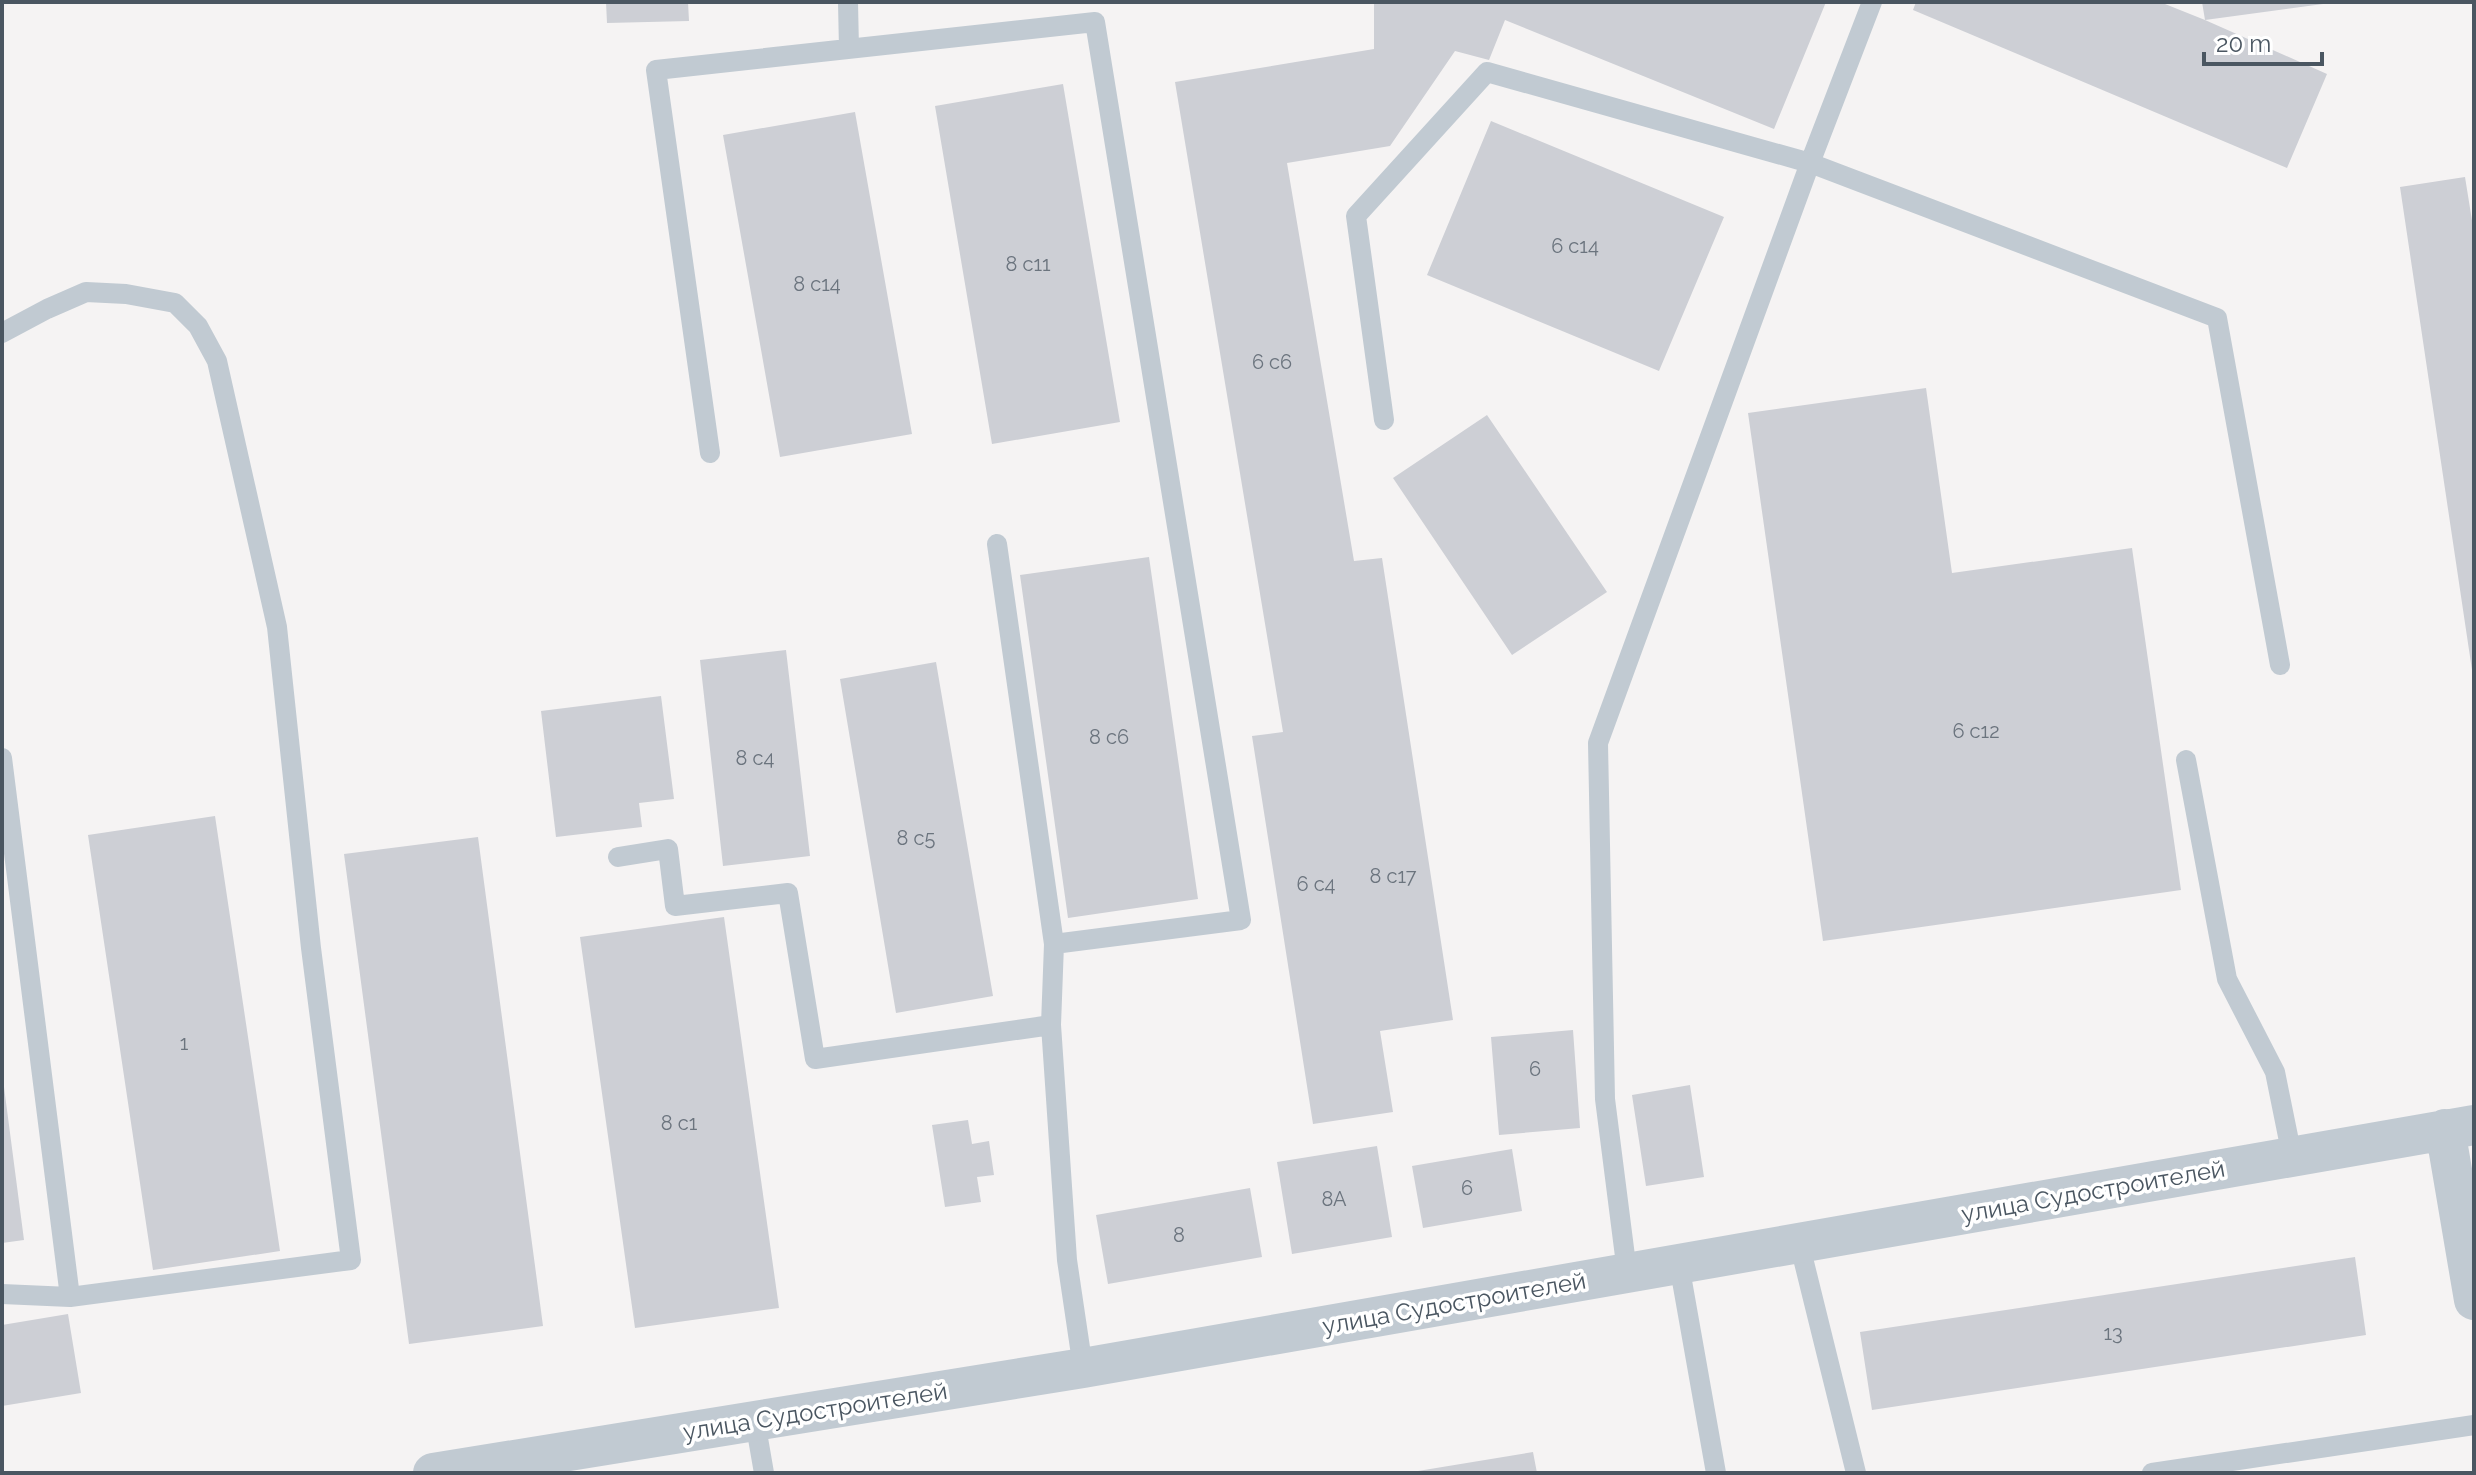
<svg xmlns="http://www.w3.org/2000/svg" width="2476" height="1475" font-family="Raleway,sans-serif">
  <style>
    .building { fill: #cdcfd5 }
    .lines { fill: none; stroke-linecap: round; stroke-linejoin: round }
    .lane { stroke: #c1cad2; stroke-width: 20 }
    .street { stroke: #c1cad2; stroke-width: 40 }
    .labels { text-anchor: middle; dominant-baseline: central; stroke-width: 7; stroke-linejoin: round; paint-order: stroke }
    .number-label { font-size: 20px; fill: #6b747e }
    .street-label { font-size: 24px; fill: #4a5661; stroke: #fff }
  </style>
  <rect width="100%" height="100%" fill="#f5f3f3"/>
  <path class="building" d="M606 2H688L689 21 607 23Z
    M1374 2H1826L1774 129 1505 20 1489 60 1455 51 1390 146 1287 163 1354 561 1382 558 1453 1020 1380 1031 1393 1112 1313 1124 1252 736 1283 732 1175 82 1374 49Z
    M1916 2H2160L2205 20 2202 2H2323V4L2205 20 2327 74 2287 168 1913 10Z
    M1063 84 1120 422 992 444 935 106Z
    M855 112 912 434 780 457 723 135Z
    M1491 121 1724 217 1659 371 1427 275Z
    M2465 177 2474 233V670H2472L2400 187Z
    M1926 388 1952 573 2132 548 2181 890 1823 941 1748 413Z
    M1487 415 1607 592 1512 655 1393 478Z
    M1149 557 1198 899 1068 918 1020 575Z
    M786 650 810 856 723 866 700 660Z
    M936 662 993 996 896 1013 840 679Z
    M661 696 674 799 639 803 642 827 556 837 541 711Z
    M215 816 280 1251 153 1270 88 835Z
    M478 837 543 1326 409 1344 344 854Z
    M724 917 779 1308 635 1328 580 937Z
    M1573 1030 1580 1128 1499 1135 1491 1037Z
    M1690 1085 1704 1177 1646 1186 1632 1095Z
    M2 1087H4L24 1240 2 1243Z
    M968 1120 972 1144 989 1141 994 1175 977 1177 981 1202 945 1207 932 1125Z
    M1377 1146 1392 1237 1292 1254 1277 1162Z
    M1512 1149 1522 1211 1423 1228 1412 1166Z
    M1250 1188 1262 1257 1108 1284 1096 1215Z
    M2355 1257 2366 1335 1872 1410 1860 1332Z
    M68 1314 81 1393 2 1406V1325Z
    M1533 1452 1537 1473H1418V1471Z"/>
  <g class="lines">
    <path class="lane" d="M848 2 849 49
      M2 333 47 309 86 292 126 294 175 303 198 326 217 361 277 627 311 948 351 1260 70 1297 2 1294
      M1384 420 1356 216 1487 72 1810 163 2217 318 2280 665
      M710 453 656 70 1095 22 1241 920 1054 944
      M997 544 1054 944 1051 1025 1067 1260 1083 1368
      M2 758 70 1297
      M2186 760 2227 979 2275 1072 2292 1156
      M618 857 668 849 675 906 788 893 815 1059 1051 1025
      M1799 1242 1856 1473
      M1679 1264 1716 1473
      M1627 1272 1605 1099 1598 743 1810 163 1872 2
      M755 1421 764 1473
      M2152 1473 2474 1425"/>
    <path class="street" d="M2445 1129 2474 1300
      M433 1473 1083 1368 2474 1125"/>
  </g>
  <g class="labels">
    <g class="number-label">
      <text x="1575" y="246">6 с14</text>
      <text x="1028" y="264">8 с11</text>
      <text x="817" y="284">8 с14</text>
      <text x="1272" y="362">6 с6</text>
      <text x="1976" y="731">6 с12</text>
      <text x="1109" y="737">8 с6</text>
      <text x="755" y="758">8 с4</text>
      <text x="916" y="838">8 с5</text>
      <text x="1393" y="876">8 с17</text>
      <text x="1316" y="884">6 с4</text>
      <text x="184" y="1043">1</text>
      <text x="1535" y="1069">6</text>
      <text x="679" y="1123">8 с1</text>
      <text x="1467" y="1188">6</text>
      <text x="1334" y="1199">8А</text>
      <text x="1179" y="1235">8</text>
      <text x="2113" y="1333">13</text>
    </g>
    <g class="street-label">
      <text transform="translate(2093 1191) rotate(-10)">улица Судостроителей</text>
      <text transform="translate(1454 1303) rotate(-10)">улица Судостроителей</text>
      <text transform="translate(815 1411) rotate(-9)">улица Судостроителей</text>
    </g>
  </g>
  <rect width="2476" height="1475" fill="none" stroke="#4a5661" stroke-width="8"/>
  <path d="M2204 52v12h118v-12" fill="none" stroke="#4a5661" stroke-width="4"/>
  <text x="2216" y="52" font-size="24" fill="#4a5661" stroke="#ffffff" stroke-width="6" paint-order="stroke">20 m</text>
</svg>
